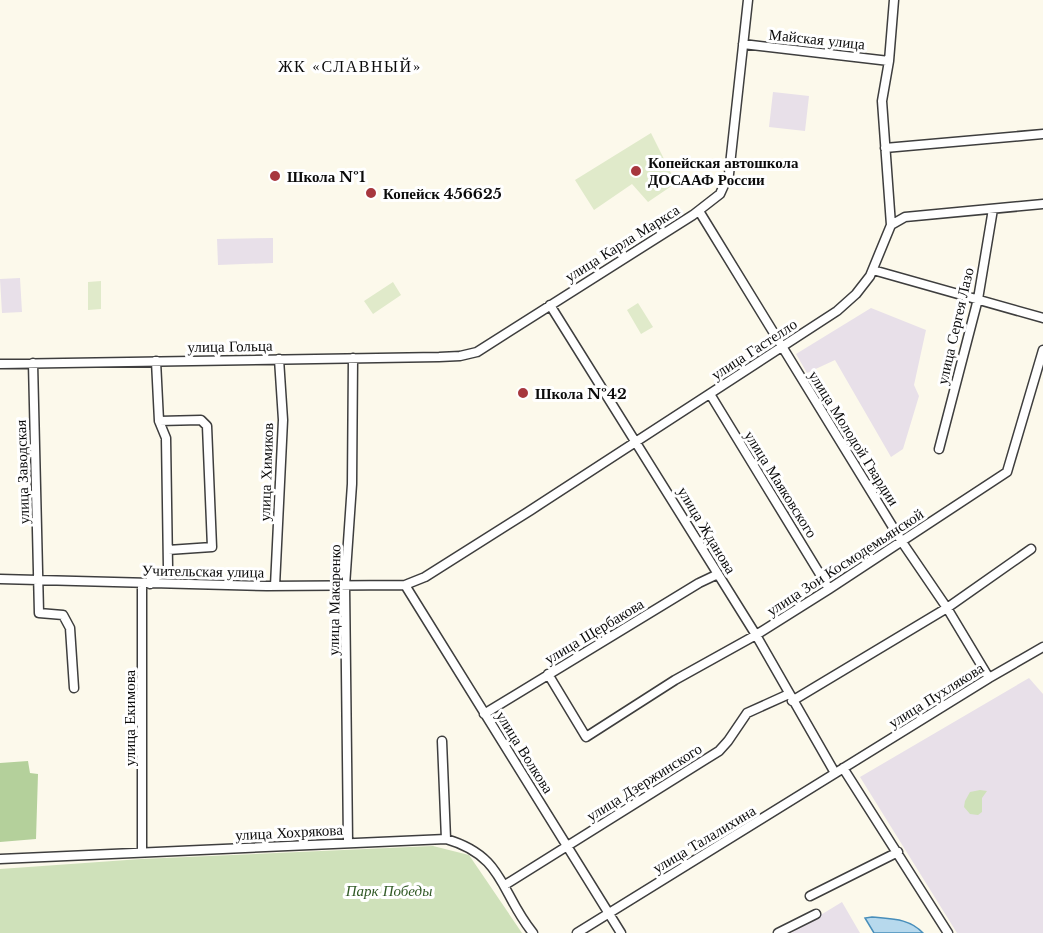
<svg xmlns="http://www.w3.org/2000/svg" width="1043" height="933" font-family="'Libre Baskerville',serif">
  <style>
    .industrial { fill: #e8e0e9 }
    .green { fill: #cfe1ba }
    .forest { fill: #b4d09b }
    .pitch { fill: #e0eaca }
    .water { fill: #b7d9ed; stroke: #488eba; stroke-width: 1.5 }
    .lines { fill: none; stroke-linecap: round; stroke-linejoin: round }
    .minor-casing { stroke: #3e3e3e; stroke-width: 11 }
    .minor { stroke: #fff; stroke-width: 8 }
    .poi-dot { fill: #a7373e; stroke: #fff; stroke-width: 2 }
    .labels { text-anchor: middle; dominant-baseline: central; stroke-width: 6; stroke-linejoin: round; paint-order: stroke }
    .street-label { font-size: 15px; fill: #0b0b0b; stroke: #fff }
    .poi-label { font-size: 15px; font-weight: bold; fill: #0b0b0b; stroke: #fff; text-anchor: start }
    .park-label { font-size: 15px; font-style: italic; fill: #305925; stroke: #fff }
    .neighbourhood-label { font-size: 16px; letter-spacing: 1.5px; fill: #0b0b0b; stroke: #fff }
  </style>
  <rect width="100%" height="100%" fill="#fcf9eb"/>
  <path class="industrial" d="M773 92 809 96 805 131 769 127Z
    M273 238V263L218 265 217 239Z
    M20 278 22 312 2 313 0 279Z
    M871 308 926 330 914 385 919 396 903 449 891 457 835 360 807 373 796 354Z
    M1029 678 1043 694V933H957L860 777Z
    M842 902 860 933H791Z"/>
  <path class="green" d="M980 790 987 791 982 798V812L978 815 970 814 964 807 965 801 970 792Z
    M433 846 469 855 522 933H0V869L141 859Z"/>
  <path class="forest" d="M28 761 30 773 38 774 36 839 0 842V763Z"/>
  <path class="pitch" d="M651 133 676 183 648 202 632 184 594 210 575 180Z
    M101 281V309L88 310V282Z
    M393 282 401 295 373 314 364 301Z
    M638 303 653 327 641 334 627 310Z"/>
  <path class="water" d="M872 917C891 919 909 918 923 933H874L865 918Z"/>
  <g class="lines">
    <defs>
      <path id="minor" d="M743 44 889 61
        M885 148 1043 134
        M699 211 902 542 947 608 989 678
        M891 225 905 217 1043 204
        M873 270 1043 318
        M550 305 756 635 835 773
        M33 363 39 613 63 615 70 628 74 688
        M0 364 439 357 460 356 477 352 693 215 720 194 729 174 748 0
        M710 394 829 589
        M159 421 201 420 207 426 212 547 168 550
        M939 449 978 299 993 209
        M0 579 267 586 405 585 425 577 531 510 837 311 856 294 870 276 891 225 882 101 889 61 894 0
        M142 583V852
        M150 584 151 578 164 573 168 567 166 438 159 421 156 361
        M405 585 621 933
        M275 586 283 420 279 359
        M548 674 586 737 675 680 756 635 829 589 1007 472 1043 350
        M792 701 947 608 1031 549
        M484 714 699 583 718 574
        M442 741 446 839
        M843 768 948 933
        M348 842 345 586 352 484 353 358
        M0 859 446 839C505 856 500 893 533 933
        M505 885 719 751 728 741 747 713 789 694
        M810 896 898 852
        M577 933 989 678 1043 647
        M778 933 816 914"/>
    </defs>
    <use href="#minor" class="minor-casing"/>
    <use href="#minor" class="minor"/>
  </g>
  <g class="poi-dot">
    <circle cx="636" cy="171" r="6"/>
    <circle cx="275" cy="176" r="6"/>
    <circle cx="371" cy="193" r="6"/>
    <circle cx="523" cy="393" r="6"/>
  </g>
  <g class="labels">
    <g class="street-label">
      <text transform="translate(817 39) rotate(6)">Майская улица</text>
      <text transform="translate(622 243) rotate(-32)">улица Карла Маркса</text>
      <text transform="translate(955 326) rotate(-77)">улица Сергея Лазо</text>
      <text transform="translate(230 346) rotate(-1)">улица Гольца</text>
      <text transform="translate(754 349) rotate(-33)">улица Гастелло</text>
      <text transform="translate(854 438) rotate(58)">улица Молодой Гвардии</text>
      <text transform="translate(22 472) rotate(-92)">улица Заводская</text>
      <text transform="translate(266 472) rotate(-88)">улица Химиков</text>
      <text transform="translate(781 484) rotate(58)">улица Маяковского</text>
      <text transform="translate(707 530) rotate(59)">улица Жданова</text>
      <text transform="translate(845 562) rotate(-33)">улица Зои Космодемьянской</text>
      <text transform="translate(203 571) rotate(1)">Учительская улица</text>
      <text transform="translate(334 600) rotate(-89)">улица Макаренко</text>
      <text transform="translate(594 631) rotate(-31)">улица Щербакова</text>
      <text transform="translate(936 695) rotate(-32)">улица Пухлякова</text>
      <text transform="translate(129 718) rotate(-90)">улица Екимова</text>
      <text transform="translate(525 752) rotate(58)">улица Волкова</text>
      <text transform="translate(644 782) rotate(-32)">улица Дзержинского</text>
      <text transform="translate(289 832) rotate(-3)">улица Хохрякова</text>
      <text transform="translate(704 839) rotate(-31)">улица Талалихина</text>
    </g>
    <g class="poi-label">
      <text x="648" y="162">Копейская автошкола<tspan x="648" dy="17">ДОСААФ России</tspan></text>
      <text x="287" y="176">Школа №1</text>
      <text x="383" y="193">Копейск 456625</text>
      <text x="535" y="393">Школа №42</text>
    </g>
    <g class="park-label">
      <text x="389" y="890">Парк Победы</text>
    </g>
    <g class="neighbourhood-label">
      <text x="350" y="66">ЖК «СЛАВНЫЙ»</text>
    </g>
  </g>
</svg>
